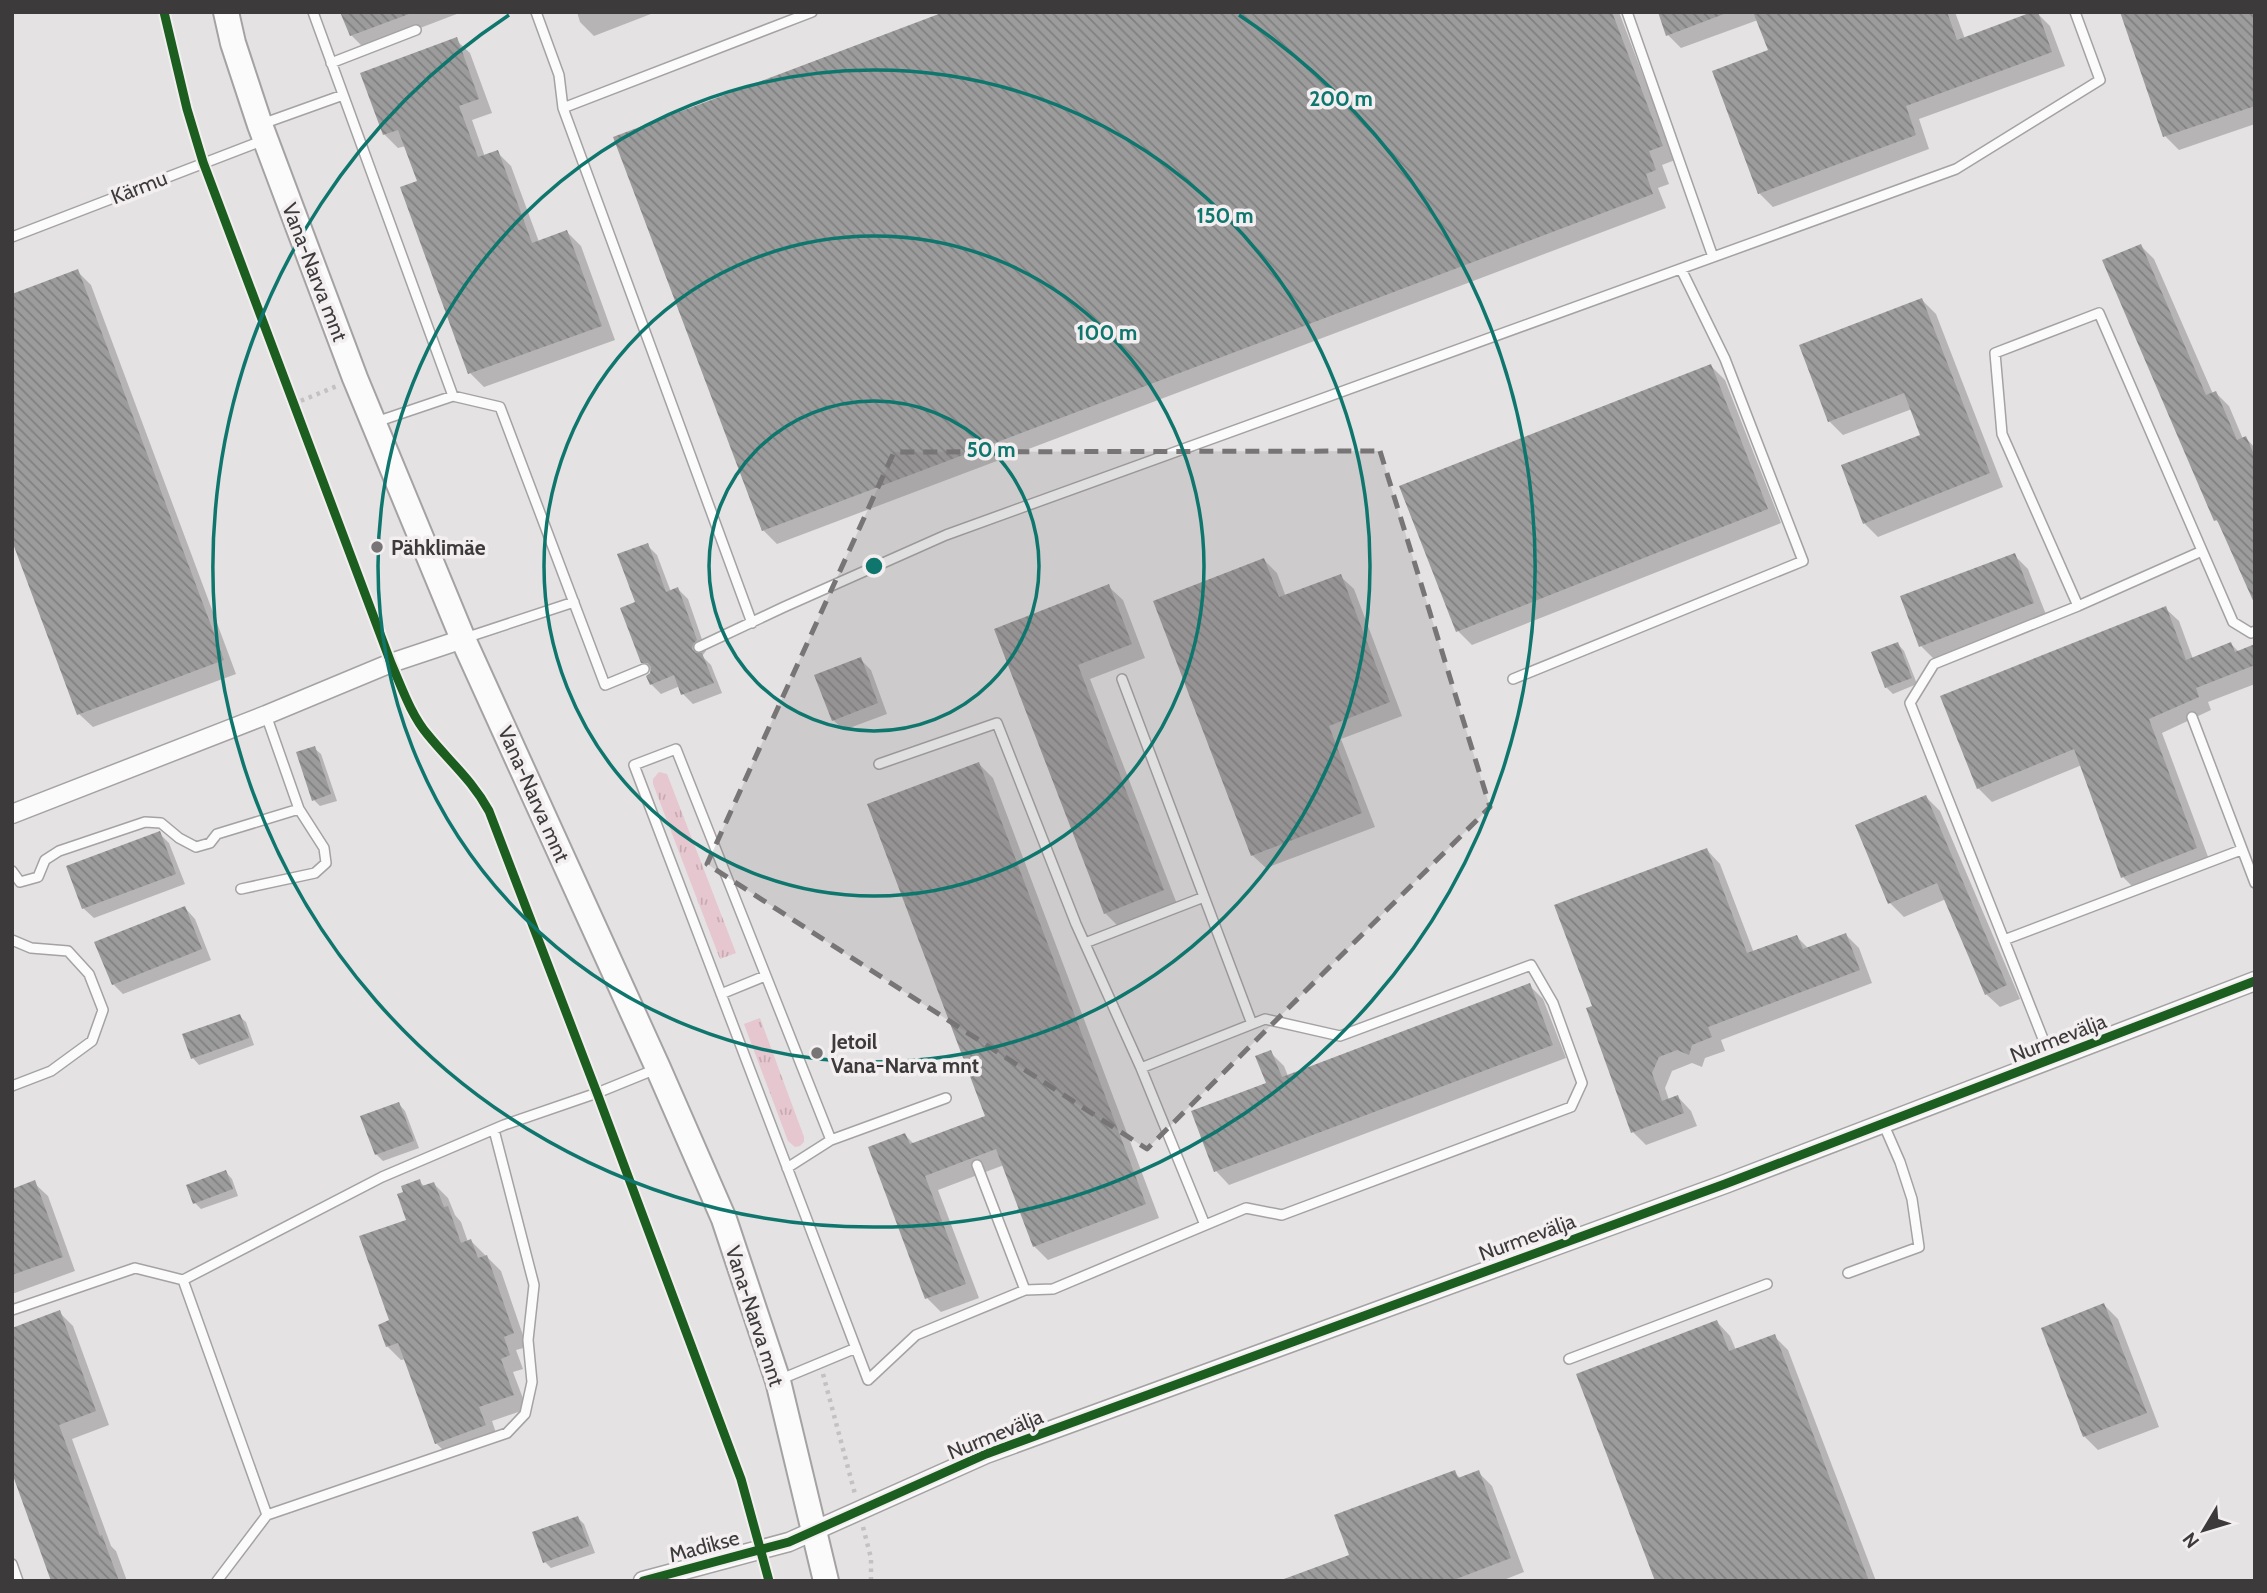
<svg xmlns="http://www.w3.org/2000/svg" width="2267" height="1593" font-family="Cabin,sans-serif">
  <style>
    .grass { fill: url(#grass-tufts) }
    .shadow { fill: #0003 }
    .building { fill: url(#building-back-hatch) }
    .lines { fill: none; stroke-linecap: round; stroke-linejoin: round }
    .service-casing { stroke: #a4a2a3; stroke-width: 12 }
    .minor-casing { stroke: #a4a2a3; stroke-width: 21 }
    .secondary-casing { stroke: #a4a2a3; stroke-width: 28 }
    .path { stroke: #c3c1c1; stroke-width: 4.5; stroke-dasharray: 3.5 5; stroke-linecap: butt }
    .service { stroke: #fbfbfb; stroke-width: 9 }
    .minor { stroke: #fbfbfb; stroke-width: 18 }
    .secondary { stroke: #fbfbfb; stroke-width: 24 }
    .cycleway-casing { stroke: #f3eeef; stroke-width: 13 }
    .cycleway { stroke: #1b5e20; stroke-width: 9 }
    .marked { fill: #777575; fill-opacity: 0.2; stroke: #777575; stroke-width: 5; stroke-dasharray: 14 9; stroke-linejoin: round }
    .ring { fill: none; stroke: #0f766e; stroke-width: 3.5 }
    .poi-dot { fill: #777575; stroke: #f3eeef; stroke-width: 2.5 }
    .labels { text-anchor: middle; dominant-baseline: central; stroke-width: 7; stroke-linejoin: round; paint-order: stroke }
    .street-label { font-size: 21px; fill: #3c3a3a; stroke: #f3eeef }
    .poi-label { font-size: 21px; font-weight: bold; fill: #3c3a3a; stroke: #f3eeef; text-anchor: start }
    .centre { fill: #0f766e; stroke: #f3eeef; stroke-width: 3.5 }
    .ring-label { font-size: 21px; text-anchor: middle; font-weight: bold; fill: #0f766e; stroke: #f3eeef; stroke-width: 7; stroke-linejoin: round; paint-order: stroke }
  </style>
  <defs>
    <pattern id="grass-tufts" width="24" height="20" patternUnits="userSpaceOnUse" patternTransform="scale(1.75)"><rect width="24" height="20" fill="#e6c6cf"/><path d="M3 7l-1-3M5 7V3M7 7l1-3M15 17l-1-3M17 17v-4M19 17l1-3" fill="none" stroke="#c6abb2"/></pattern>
    <pattern id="building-back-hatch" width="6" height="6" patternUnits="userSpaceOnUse" patternTransform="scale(1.75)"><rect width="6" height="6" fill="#9d9c9c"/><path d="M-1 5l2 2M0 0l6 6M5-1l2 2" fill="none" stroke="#818080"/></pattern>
  </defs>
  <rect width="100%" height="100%" fill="#e4e2e3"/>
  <path class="grass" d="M659 772 667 774 736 953 720 959 653 784V779Z
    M760 1018 804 1137V1142L800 1146 795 1147 788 1141 744 1024Z"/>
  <path class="shadow" d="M342 12H462L365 49 351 35Z
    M577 12H656L594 36 580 22Z
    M949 12H1619L1675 160 1662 165 1669 184 1658 188 1666 208 777 544 763 530Z
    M1659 12H1955L1965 39 2036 12 2050 26 2065 66 1919 119 1929 149 1773 207 1759 193 1770 51 1758 20 1681 48 1668 35Z
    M2255 12V124L2179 150 2165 136Z
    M456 40 470 53 492 113 472 120 485 157 497 152 511 166 539 242 567 232 581 246 615 340 484 387 470 373 419 182 406 146 398 148 384 134Z
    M2141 246 2154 259 2213 394 2216 393 2229 406 2243 439 2246 438 2255 448V601L2221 525 2216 520Z
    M77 271 91 285 236 674 93 727 79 714Z
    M1922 300 1936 314 2003 487 1878 537 1864 523 1922 436 1912 409 1843 435 1829 421Z
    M1711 366 1725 380 1781 523 1472 645 1458 631Z
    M647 545 657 555 671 592 678 589 688 599 706 651 702 656 711 665 722 693 693 704 683 694 680 686 661 694 651 684 652 671 643 662 637 603Z
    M2014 555 2028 569 2047 617 1935 660 1921 646Z
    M1264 560 1277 573 1286 597 1340 576 1354 589 1402 716 1341 739 1375 827 1266 868 1252 855Z
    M1109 587 1123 600 1145 658 1090 679 1177 904 1119 927 1105 913 997 630Z
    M2165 608 2179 621 2193 659 2231 644 2239 652 2255 646V684L2208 702 2211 710 2162 733 2210 862 2136 890 2123 877 2082 765 1992 802 1978 788Z
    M1898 644 1904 651 1917 684 1893 694 1886 687Z
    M860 659 871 670 887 714 844 730 833 720Z
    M314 748 321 754 337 801 320 806 314 800Z
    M979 764 993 778 1159 1218 1048 1260 1034 1246 1004 1165 938 1190 979 1298 941 1312 927 1298 905 1135 914 1144 987 1117Z
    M1926 797 1940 811 2020 999 2000 1007 1986 994 1946 899 1904 917 1890 903Z
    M159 833 169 843 185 884 94 918 83 908Z
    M1707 850 1720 864 1754 953 1797 937 1809 949 1846 935 1859 948 1872 983 1721 1040 1725 1051 1705 1058 1702 1067 1692 1063 1672 1071 1665 1088 1669 1100 1678 1097 1691 1111 1697 1126 1646 1145 1633 1132 1594 1007Z
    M185 908 195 919 211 960 123 994 113 984Z
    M1529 985 1543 999 1566 1058 1229 1185 1216 1171 1194 1112 1268 1084 1270 1052 1284 1066 1288 1076Z
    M239 1016 246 1022 254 1045 199 1065 193 1058Z
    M399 1104 405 1111 419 1148 383 1161 376 1154Z
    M226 1172 232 1179 238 1196 201 1209 195 1203Z
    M419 1181 425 1187 434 1184 448 1198 455 1215 461 1222 468 1242 471 1241 501 1271 527 1347 516 1350 523 1369 513 1372 527 1409 492 1421 498 1439 450 1457 436 1443 406 1359 401 1360 387 1346 408 1221Z
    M34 1183 48 1196 75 1271 12 1294V1191Z
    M2104 1305 2118 1319 2159 1427 2098 1450 2084 1436Z
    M59 1312 73 1326 109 1425 72 1439 111 1546 116 1551 127 1581H53Z
    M1717 1322 1730 1336 1736 1350 1774 1336 1788 1350 1876 1581H1657Z
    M1454 1472 1461 1479 1478 1472 1492 1486 1524 1572 1501 1581H1285L1351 1556Z
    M578 1518 584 1524 595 1553 551 1568 545 1562Z"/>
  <path class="building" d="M340 12H409V14L350 36Z
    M944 12H1612L1663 146 1649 151 1656 170 1646 174 1653 194 762 531 613 137Z
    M1658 12H1724V14L1666 36Z
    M1753 12H1947L1957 40 2032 12H2038L2052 52 1906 106 1916 135 1758 194 1712 71 1768 50Z
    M2120 12H2255V106L2163 137Z
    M457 37 479 99 459 106 478 157 498 150 532 243 567 230 602 326 468 374 400 187 417 181 398 130 383 135 360 73Z
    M2141 244 2206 395 2216 391 2237 440 2246 436 2255 457V605L2217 520 2214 521 2102 260Z
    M78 269 224 660 77 715 12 541V294Z
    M1922 298 1990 473 1863 524 1841 465 1920 435 1904 393 1828 422 1799 345Z
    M1711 364 1768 509 1456 632 1399 486Z
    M648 543 666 592 678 587 697 640 693 644 692 649 696 653H702L714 683 681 695 674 675 650 685 646 676 650 673 651 667 648 663H641L620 608 635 602 617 554Z
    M2015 553 2034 603 1919 647 1900 596Z
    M1264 558 1279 597 1341 574 1390 702 1329 726 1362 813 1251 856 1153 601Z
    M1109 584 1132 644 1078 665 1164 890 1104 914 994 629Z
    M2166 606 2186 660 2231 642 2235 652 2255 644V665L2196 688 2199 697 2149 719 2197 848 2121 878 2074 749 1977 789 1940 696Z
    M1898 642 1912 678 1885 688 1871 652Z
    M861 657 878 703 832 721 814 675Z
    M315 746 331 794 312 801 296 752Z
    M979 762 1146 1204 1033 1247 996 1149 925 1176 966 1284 925 1299 868 1147 905 1133 910 1144 985 1116 867 804Z
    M1926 795 2007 985 1985 995 1937 883 1888 904 1855 825Z
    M160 831 176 874 82 909 66 866Z
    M1707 848 1747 953 1797 935 1803 949 1846 933 1860 970 1708 1027 1712 1037 1692 1045 1689 1055 1677 1050 1659 1057 1652 1073 1662 1101 1678 1095 1684 1113 1631 1133 1586 1008 1592 1006 1554 905Z
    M185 906 202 949 112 985 94 942Z
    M1530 983 1553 1045 1214 1172 1191 1111 1266 1083 1255 1056 1271 1050 1282 1077Z
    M240 1014 249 1038 191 1059 182 1034Z
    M399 1102 414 1141 375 1155 360 1116Z
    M226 1170 233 1189 193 1204 186 1185Z
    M420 1179 422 1186 434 1182 444 1207 448 1206 461 1243 471 1239 478 1258 487 1255 514 1333 504 1337 510 1355 501 1359 514 1395 479 1407 486 1425 435 1444 398 1343 386 1347 378 1325 389 1320 359 1236 406 1220 397 1194 403 1192 401 1186Z
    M35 1180 63 1257 12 1275V1189Z
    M2104 1303 2147 1413 2083 1437 2041 1328Z
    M60 1310 96 1411 59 1425 100 1536 102 1535 119 1581H51L12 1473V1328Z
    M1717 1320 1729 1351 1775 1334 1869 1581H1655L1576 1374Z
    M1455 1470 1458 1478 1479 1470 1511 1558 1451 1581H1285L1284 1579 1349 1555 1334 1515Z
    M578 1516 589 1546 543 1563 532 1532Z"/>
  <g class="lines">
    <defs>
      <path id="service" d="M313 12 453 396
        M536 12 559 75 563 108
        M1627 12 1713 257
        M331 63 416 30
        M262 124 343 95
        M12 237 264 140
        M376 422 453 396 500 407 605 685 644 669
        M2078 606 2202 551
        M752 623 563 108 812 12
        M465 638 574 602
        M699 647 784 607 946 535 1956 169 2100 80 2075 12
        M1122 679 1252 1024
        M1513 679 1803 561 1725 359 1681 269
        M2192 717 2255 883
        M879 764 997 723 1076 924 1141 1068
        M12 871 20 882 38 877 45 860 59 851 145 822 161 823 179 838 196 847 210 843 217 834 299 809 266 715
        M241 889 315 873 326 863 324 848 299 809
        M12 940 31 948 68 951 89 974 103 1010 92 1041 51 1071 12 1086
        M2004 940 1910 703 1934 664 2078 606 2002 434 1995 353 2099 313 2233 622 2251 633 2255 631
        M1085 943 1204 897
        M721 994 765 976
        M2051 1059 2004 940 2241 850
        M494 1130 534 1285 528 1340 532 1382 525 1414 507 1433 267 1515 183 1280 382 1177 504 1125 597 1093 656 1069
        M831 1140 946 1098
        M787 1168 831 1140 676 749 634 765C712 970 790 1175 868 1380L916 1335 1025 1290 977 1165
        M1848 1273 1919 1247 1912 1199 1900 1162 1883 1123
        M1025 1290 1053 1289 1246 1208 1282 1215 1571 1107 1582 1083 1553 1003 1531 965 1340 1036 1265 1019 1141 1068 1205 1225
        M12 1310 135 1268 183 1280
        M1569 1359 1767 1284
        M779 1380 856 1348
        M12 1564 18 1581
        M217 1581 267 1515"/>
      <path id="minor" d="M12 814 266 715 391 663 463 639
        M643 1581 789 1542 986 1454 1725 1184 2255 981"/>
      <path id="secondary" d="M226 12 233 43 260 125 355 378 463 639 658 1068 724 1219 778 1381 826 1581"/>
    </defs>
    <use href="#service" class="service-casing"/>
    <use href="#minor" class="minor-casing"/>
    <use href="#secondary" class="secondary-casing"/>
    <path class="path" d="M293 404 337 386
      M823 1374 855 1494
      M863 1527 871 1558V1581"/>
    <use href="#service" class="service"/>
    <use href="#minor" class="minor"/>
    <use href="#secondary" class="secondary"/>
    <defs>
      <path id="cycleway" d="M164 12 187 109 203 162 391 663C402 688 411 715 428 735 450 762 472 780 489 811L597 1093 741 1479 769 1581
        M643 1581 789 1542 986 1454 1725 1184 2255 981"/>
    </defs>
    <use href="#cycleway" class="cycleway-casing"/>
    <use href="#cycleway" class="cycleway"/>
  </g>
  <path class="marked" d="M1380 451 1490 807 1147 1149 707 864 894 452Z"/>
  <g class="ring">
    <circle cx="874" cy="566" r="165"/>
    <circle cx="874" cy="566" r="330"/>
    <circle cx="874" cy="566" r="496"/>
    <path d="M1239 15A661 661 0 1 1 509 15"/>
  </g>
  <g class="poi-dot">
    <circle cx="377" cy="547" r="7"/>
    <circle cx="817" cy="1053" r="7"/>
  </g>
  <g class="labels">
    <g class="street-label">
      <text transform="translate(139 187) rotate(-21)">Kärmu</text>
      <text transform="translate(315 272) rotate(69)">Vana-Narva mnt</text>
      <text transform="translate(534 794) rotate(66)">Vana-Narva mnt</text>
      <text transform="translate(2058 1038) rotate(-21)">Nurmevälja</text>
      <text transform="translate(1527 1237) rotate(-20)">Nurmevälja</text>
      <text transform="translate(755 1316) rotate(72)">Vana-Narva mnt</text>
      <text transform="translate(995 1434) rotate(-22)">Nurmevälja</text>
      <text transform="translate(704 1546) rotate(-15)">Madikse</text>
    </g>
    <g class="poi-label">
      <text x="391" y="547">Pähklimäe</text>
      <text x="831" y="1041">Jetoil<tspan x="831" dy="24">Vana-Narva mnt</tspan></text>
    </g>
  </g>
  <circle cx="874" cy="566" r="10" class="centre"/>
  <g class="ring-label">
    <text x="1341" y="106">200 m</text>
    <text x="1225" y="223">150 m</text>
    <text x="1107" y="340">100 m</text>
    <text x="991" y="457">50 m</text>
  </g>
  <rect width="2267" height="1593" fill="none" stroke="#3c3a3a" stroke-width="28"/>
  <g transform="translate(2204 1530) rotate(232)" stroke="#f3eeef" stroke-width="5" paint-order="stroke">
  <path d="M0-5L12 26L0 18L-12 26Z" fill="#3c3a3a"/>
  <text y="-10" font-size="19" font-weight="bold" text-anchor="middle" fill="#3c3a3a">N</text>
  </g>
</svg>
